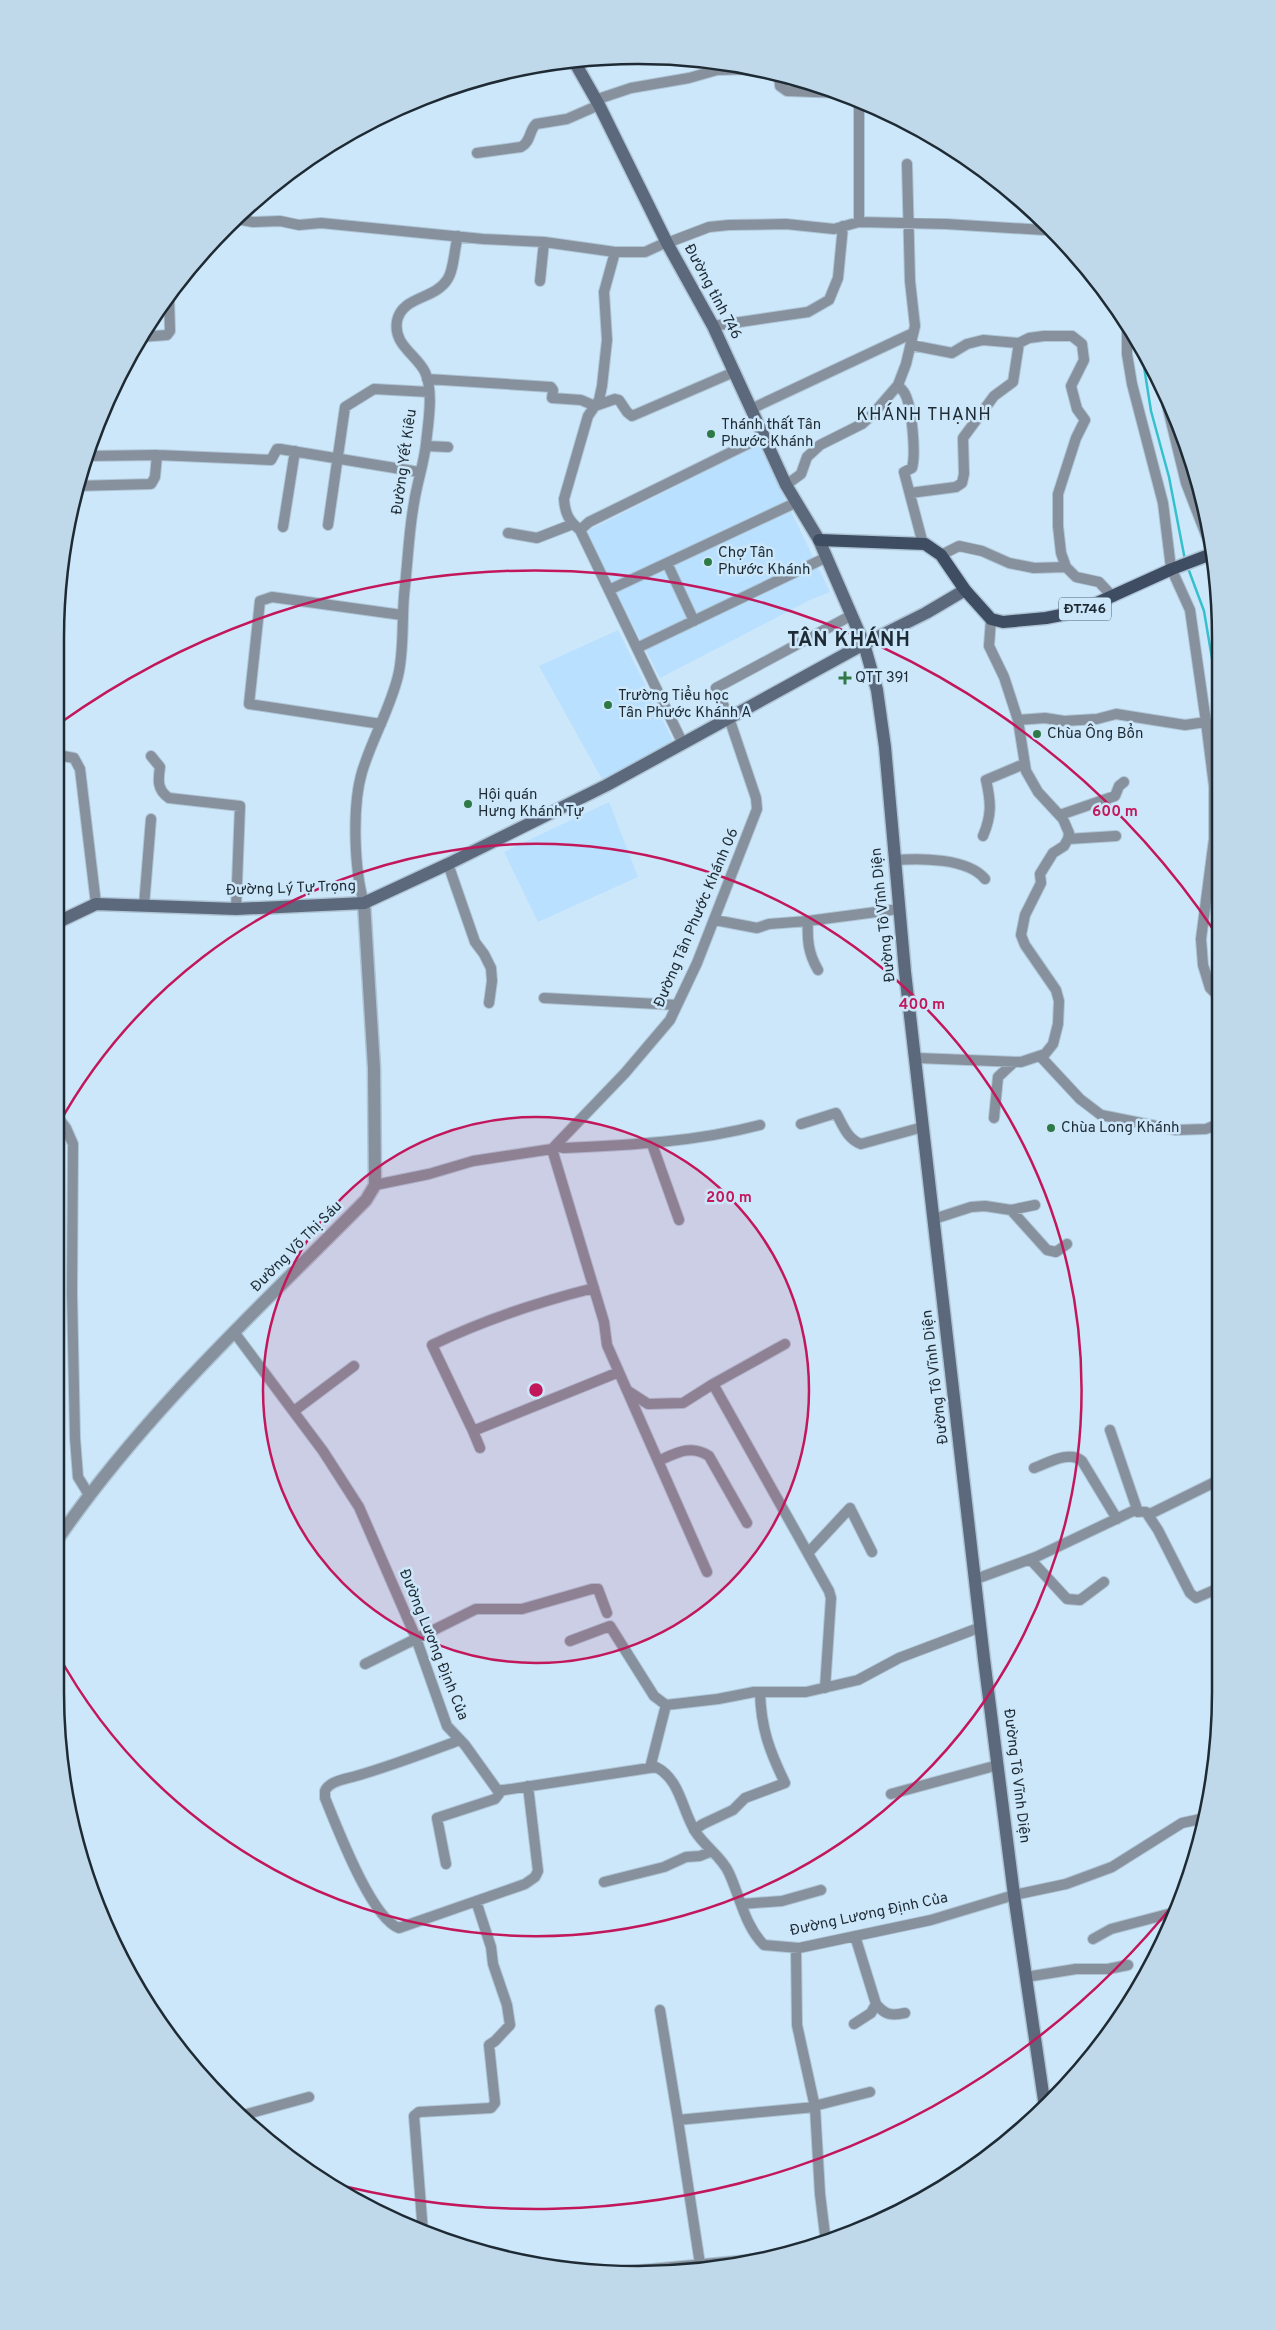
<svg xmlns="http://www.w3.org/2000/svg" width="1276" height="2330" font-family="Overpass,sans-serif">
  <style>
    .built { fill: #b9e0fe }
    .lines { fill: none; stroke-linecap: round; stroke-linejoin: round }
    .stream { stroke: #35c0cd; stroke-width: 2.5 }
    .minor-casing { stroke: #aec5d6; stroke-width: 12 }
    .tertiary-casing { stroke: #aec5d6; stroke-width: 15 }
    .secondary-casing { stroke: #aec5d6; stroke-width: 15 }
    .primary-casing { stroke: #aec5d6; stroke-width: 15 }
    .minor { stroke: #87909d; stroke-width: 10 }
    .tertiary { stroke: #87909d; stroke-width: 12 }
    .secondary { stroke: #5c687b; stroke-width: 12 }
    .primary { stroke: #3e4d62; stroke-width: 12 }
    .ring { fill: none; stroke: #c2185b; stroke-width: 2.5 }
    .poi-dot { fill: #2f7946; stroke: #cde7fa; stroke-width: 2 }
    .labels { text-anchor: middle; dominant-baseline: central; stroke-width: 5; stroke-linejoin: round; paint-order: stroke }
    .shield { fill: #cde7fa; stroke: #52636f; stroke-width: 1 }
    .shield-label { font-size: 14px; font-weight: bold; fill: #1e2b34 }
    .street-label { font-size: 15px; fill: #1e2b34; stroke: #cde7fa }
    .poi-label { font-size: 15px; fill: #1e2b34; stroke: #cde7fa; text-anchor: start }
    .quarter-label { font-size: 18px; letter-spacing: 1px; fill: #1e2b34; stroke: #cde7fa }
    .district-label { font-size: 20px; font-weight: bold; letter-spacing: 1px; fill: #1e2b34; stroke: #cde7fa }
    .rim { fill: none; stroke: #1e2b34; stroke-width: 2.5 }
    .centre { fill: #c2185b; stroke: #cde7fa; stroke-width: 2.5 }
    .ring-label { font-size: 15px; text-anchor: middle; font-weight: bold; fill: #c2185b; stroke: #cde7fa; stroke-width: 5; stroke-linejoin: round; paint-order: stroke }
  </style>
  <rect width="100%" height="100%" fill="#cde7fa"/>
  <path class="built" d="M759 445 830 592 810 600 660 678 585 532Z
    M618 630 674 743 603 781 539 666Z
    M609 802 638 877 538 922 504 852Z"/>
  <g class="lines">
    <path class="stream" d="M1142 354 1151 411 1169 477 1185 560
      M1188 568 1204 611 1216 682
      M1217 907 1215 936 1217 970"/>
    <defs>
      <path id="minor" d="M779 75 780 86 787 91 842 93
        M595 100 631 88 689 78 717 70 754 69
        M859 101V222
        M477 153 521 147C531 142 529 130 536 124L567 119 599 105
        M237 219 253 222 280 221 299 225 321 223 483 239 544 242 615 252H645L667 242
        M667 243 709 227 729 225 786 224 834 229 859 222 946 224 1044 230
        M540 281 544 242
        M1127 323V354L1132 384 1163 503 1171 568 1190 610 1206 722 1214 786V839L1201 939 1203 965 1210 988 1217 995
        M713 326 808 312 829 300 838 278 843 226
        M140 337 167 335 170 331 169 296
        M911 345 952 353 967 344 983 340 1019 343 1029 338 1044 336H1072L1082 344 1084 360 1071 386 1077 409 1085 420 1076 438 1058 494V526L1061 553 1066 567 1076 577 1099 582 1113 597
        M427 379 551 387 553 390 552 398 581 400 595 406 615 399 619 400 627 412 632 416 734 372
        M898 385C900 388 904 391 905 394 912 407 916 454 912 468L904 472 923 544
        M1167 405 1186 483 1208 540 1216 571
        M751 409 913 333
        M426 446 448 447
        M88 456 157 455 271 460 277 449H280L419 472
        M786 485 801 474 807 457 820 445 862 424 873 414 898 385 906 364 915 326 910 281 907 164
        M75 486 151 484 155 477 157 455
        M910 493 956 487 962 483 964 474 963 438 994 396 1013 382 1019 343
        M328 525 345 407 374 389 429 392
        M283 527 295 451
        M580 530C569 521 565 514 564 499L588 416 599 400 602 386 607 340 604 292 615 252
        M508 533 537 538 573 524
        M941 555 959 546 982 551 1009 563 1034 568 1066 567
        M667 563 694 621
        M609 590 795 503
        M637 648 827 557
        M1018 720 1045 718 1064 721 1097 719 1116 714 1185 725 1206 722
        M381 724 249 704 260 601 272 597 402 615
        M683 744 580 530 589 522 764 436
        M151 756 160 767C158 780 157 790 169 798L240 806 236 909
        M56 757 63 756 74 758 80 769 96 904
        M1060 815 1115 796 1119 786 1124 782
        M983 836C992 815 991 802 986 780L1024 764
        M1068 839 1116 836
        M895 860C920 858 968 858 985 879
        M448 864 475 942 484 954 491 968 492 981 489 1003
        M364 903C354 869 352 806 362 772 372 739 390 709 398 676 405 647 401 615 405 586 408 558 409 530 414 503 417 483 424 463 426 444 428 423 434 392 425 372 416 354 393 345 397 321 402 296 434 300 447 280 454 271 454 249 458 236
        M144 906 151 819
        M715 920 757 928 769 924 808 921C807 939 808 953 818 970
        M808 921 899 909
        M544 998 677 1005
        M1040 1056 1080 1099 1101 1115 1176 1130 1206 1129 1218 1124
        M917 1058 1021 1062 1045 1054 1053 1044 1058 1024 1059 1001 1056 990 1025 945 1021 935 1025 915 1041 883 1040 874 1053 853 1064 846 1068 839 1069 833 1063 819 1038 792 1026 771 1018 720 1004 677 989 646 991 619
        M56 1115 66 1128 73 1144 72 1293 75 1438 78 1477 89 1495
        M994 1118 998 1077 1014 1062
        M801 1124 836 1113C843 1125 847 1139 861 1144L923 1127
        M652 1144 679 1220
        M555 1146 564 1148C630 1145 696 1142 760 1125
        M552 1149 604 1322 607 1345 707 1572
        M375 1185 429 1174 473 1161 552 1149 625 1073 670 1020 697 963 757 809 756 798 729 718 716 688 852 615
        M1011 1210 1047 1250 1056 1252 1067 1244
        M934 1219 971 1207 985 1206 1011 1210 1035 1205
        M234 1332 323 1451 359 1507 416 1638 447 1726 465 1745 498 1791 656 1767C680 1779 682 1810 695 1831 704 1846 722 1857 729 1873 740 1897 745 1926 764 1945L799 1948 931 1920 1014 1895 1066 1884 1112 1867 1182 1823 1205 1818
        M713 1384 829 1591 831 1598 825 1688
        M628 1391 648 1404 683 1403 713 1384 785 1344
        M294 1411 354 1366
        M1110 1430 1138 1512
        M473 1431 432 1345C484 1320 538 1302 594 1288
        M480 1448 473 1431 619 1372
        M658 1461C676 1453 691 1444 709 1456L747 1523
        M1034 1468C1048 1463 1069 1450 1082 1461L1117 1519
        M1148 1515 1219 1480
        M808 1553 850 1508 872 1552
        M1030 1559 1067 1599 1080 1600 1104 1582
        M976 1579 1036 1557 1133 1511 1146 1512 1158 1530 1190 1593 1196 1598 1219 1588
        M570 1641 610 1626 654 1696 666 1705
        M365 1664 476 1609H522L592 1589H598L607 1613
        M460 1740C425 1753 391 1766 356 1776 346 1779 329 1781 325 1791V1798C337 1827 371 1918 399 1928L525 1884 535 1877 538 1871 528 1786
        M650 1768 666 1705 718 1699 754 1692H806L858 1680 899 1658 981 1627
        M891 1794 998 1765
        M1208 1802 1209 1793
        M694 1830 703 1824 733 1810 745 1798 785 1783C769 1750 761 1728 760 1692
        M446 1864 437 1818 495 1799 502 1790
        M604 1882 664 1867 686 1857 700 1856 712 1851
        M742 1904 782 1901 821 1890
        M855 1936 876 2004C885 2015 891 2016 905 2013
        M1093 1939 1111 1929 1172 1913
        M796 1948 797 2025 815 2107 820 2194 826 2243
        M1026 1977 1076 1969H1108L1128 1965
        M660 2010 678 2120
        M854 2024 871 2013 876 2004
        M240 2116 309 2097
        M1009 2137H1014
        M423 2233 414 2116 419 2112 491 2108 495 2103 489 2045 495 2041 510 2025 507 2005 493 1964 491 1947 476 1901
        M700 2264 678 2120 815 2107 818 2105 870 2092
        M599 2274 778 2257"/>
      <path id="tertiary" d="M55 1543C142 1415 258 1309 366 1200L375 1185 374 1068 364 903"/>
      <path id="secondary" d="M574 61 599 105 667 243 713 326 786 485 819 540 864 644 877 690 885 747 905 972 984 1659 1014 1895 1045 2107
        M56 923 96 904 236 909 364 903 448 864 607 785 864 644 926 613 965 590"/>
      <path id="primary" d="M819 540 925 544 941 555 965 590 991 619 1003 622 1046 618 1077 612 1172 569 1214 553"/>
    </defs>
    <use href="#minor" class="minor-casing"/>
    <use href="#tertiary" class="tertiary-casing"/>
    <use href="#secondary" class="secondary-casing"/>
    <use href="#primary" class="primary-casing"/>
    <use href="#minor" class="minor"/>
    <use href="#tertiary" class="tertiary"/>
    <use href="#secondary" class="secondary"/>
    <use href="#primary" class="primary"/>
  </g>
  <circle cx="536" cy="1390" r="273" fill="#c2185b" fill-opacity=".12"/>
  <g class="ring">
    <circle cx="536" cy="1390" r="273"/>
    <path d="M56 1129A546 546 0 1 1 56 1651"/>
    <path d="M1177 1900A819 819 0 0 1 324 2181M60 723A819 819 0 0 1 1215 932"/>
  </g>
  <g class="poi-dot">
    <circle cx="711" cy="434" r="5"/>
    <circle cx="708" cy="562" r="5"/>
    <path d="M842.5 670.5h5v5h5v5h-5v5h-5v-5h-5v-5h5z"/>
    <circle cx="608" cy="705" r="5"/>
    <circle cx="1037" cy="734" r="5"/>
    <circle cx="468" cy="804" r="5"/>
    <circle cx="1051" cy="1128" r="5"/>
  </g>
  <g class="labels">
    <rect class="shield" x="1059" y="597.5" width="52" height="23" rx="4"/>
    <g class="shield-label">
      <text x="1085" y="609">ĐT.746</text>
    </g>
    <g class="street-label">
      <text transform="translate(712 292) rotate(62)">Đường tỉnh 746</text>
      <text transform="translate(405 462) rotate(-82)">Đường Yết Kiêu</text>
      <text transform="translate(291 889) rotate(-2)">Đường Lý Tự Trọng</text>
      <text transform="translate(884 915) rotate(-96)">Đường Tô Vĩnh Diện</text>
      <text transform="translate(697 918) rotate(-67)">Đường Tân Phước Khánh 06</text>
      <text transform="translate(297 1247) rotate(-45)">Đường Võ Thị Sáu</text>
      <text transform="translate(936 1377) rotate(-97)">Đường Tô Vĩnh Diện</text>
      <text transform="translate(433 1645) rotate(68)">Đường Lương Định Của</text>
      <text transform="translate(1016 1776) rotate(83)">Đường Tô Vĩnh Diện</text>
      <text transform="translate(869 1915) rotate(-12)">Đường Lương Định Của</text>
    </g>
    <g class="poi-label">
      <text x="721" y="425">Thánh thất Tân<tspan x="721" dy="17">Phước Khánh</tspan></text>
      <text x="718" y="553">Chợ Tân<tspan x="718" dy="17">Phước Khánh</tspan></text>
      <text x="855" y="678">QTT 391</text>
      <text x="618" y="696">Trường Tiểu học<tspan x="618" dy="17">Tân Phước Khánh A</tspan></text>
      <text x="1047" y="734">Chùa Ông Bổn</text>
      <text x="478" y="795">Hội quán<tspan x="478" dy="17">Hưng Khánh Tự</tspan></text>
      <text x="1061" y="1128">Chùa Long Khánh</text>
    </g>
    <g class="quarter-label">
      <text x="924" y="415">KHÁNH THẠNH</text>
    </g>
    <g class="district-label">
      <text x="849" y="641">TÂN KHÁNH</text>
    </g>
  </g>
  <path d="M0 0H1276V2330H0ZM638 64H638A574 574 0 0 1 1212 638V1692A574 574 0 0 1 638 2266H638A574 574 0 0 1 64 1692V638A574 574 0 0 1 638 64Z" fill="#bfd8ea" fill-rule="evenodd"/>
  <path class="rim" d="M638 64H638A574 574 0 0 1 1212 638V1692A574 574 0 0 1 638 2266H638A574 574 0 0 1 64 1692V638A574 574 0 0 1 638 64Z"/>
  <circle cx="536" cy="1390" r="8" class="centre"/>
  <g class="ring-label">
    <text x="1115" y="816">600 m</text>
    <text x="922" y="1009">400 m</text>
    <text x="729" y="1202">200 m</text>
  </g>
</svg>
